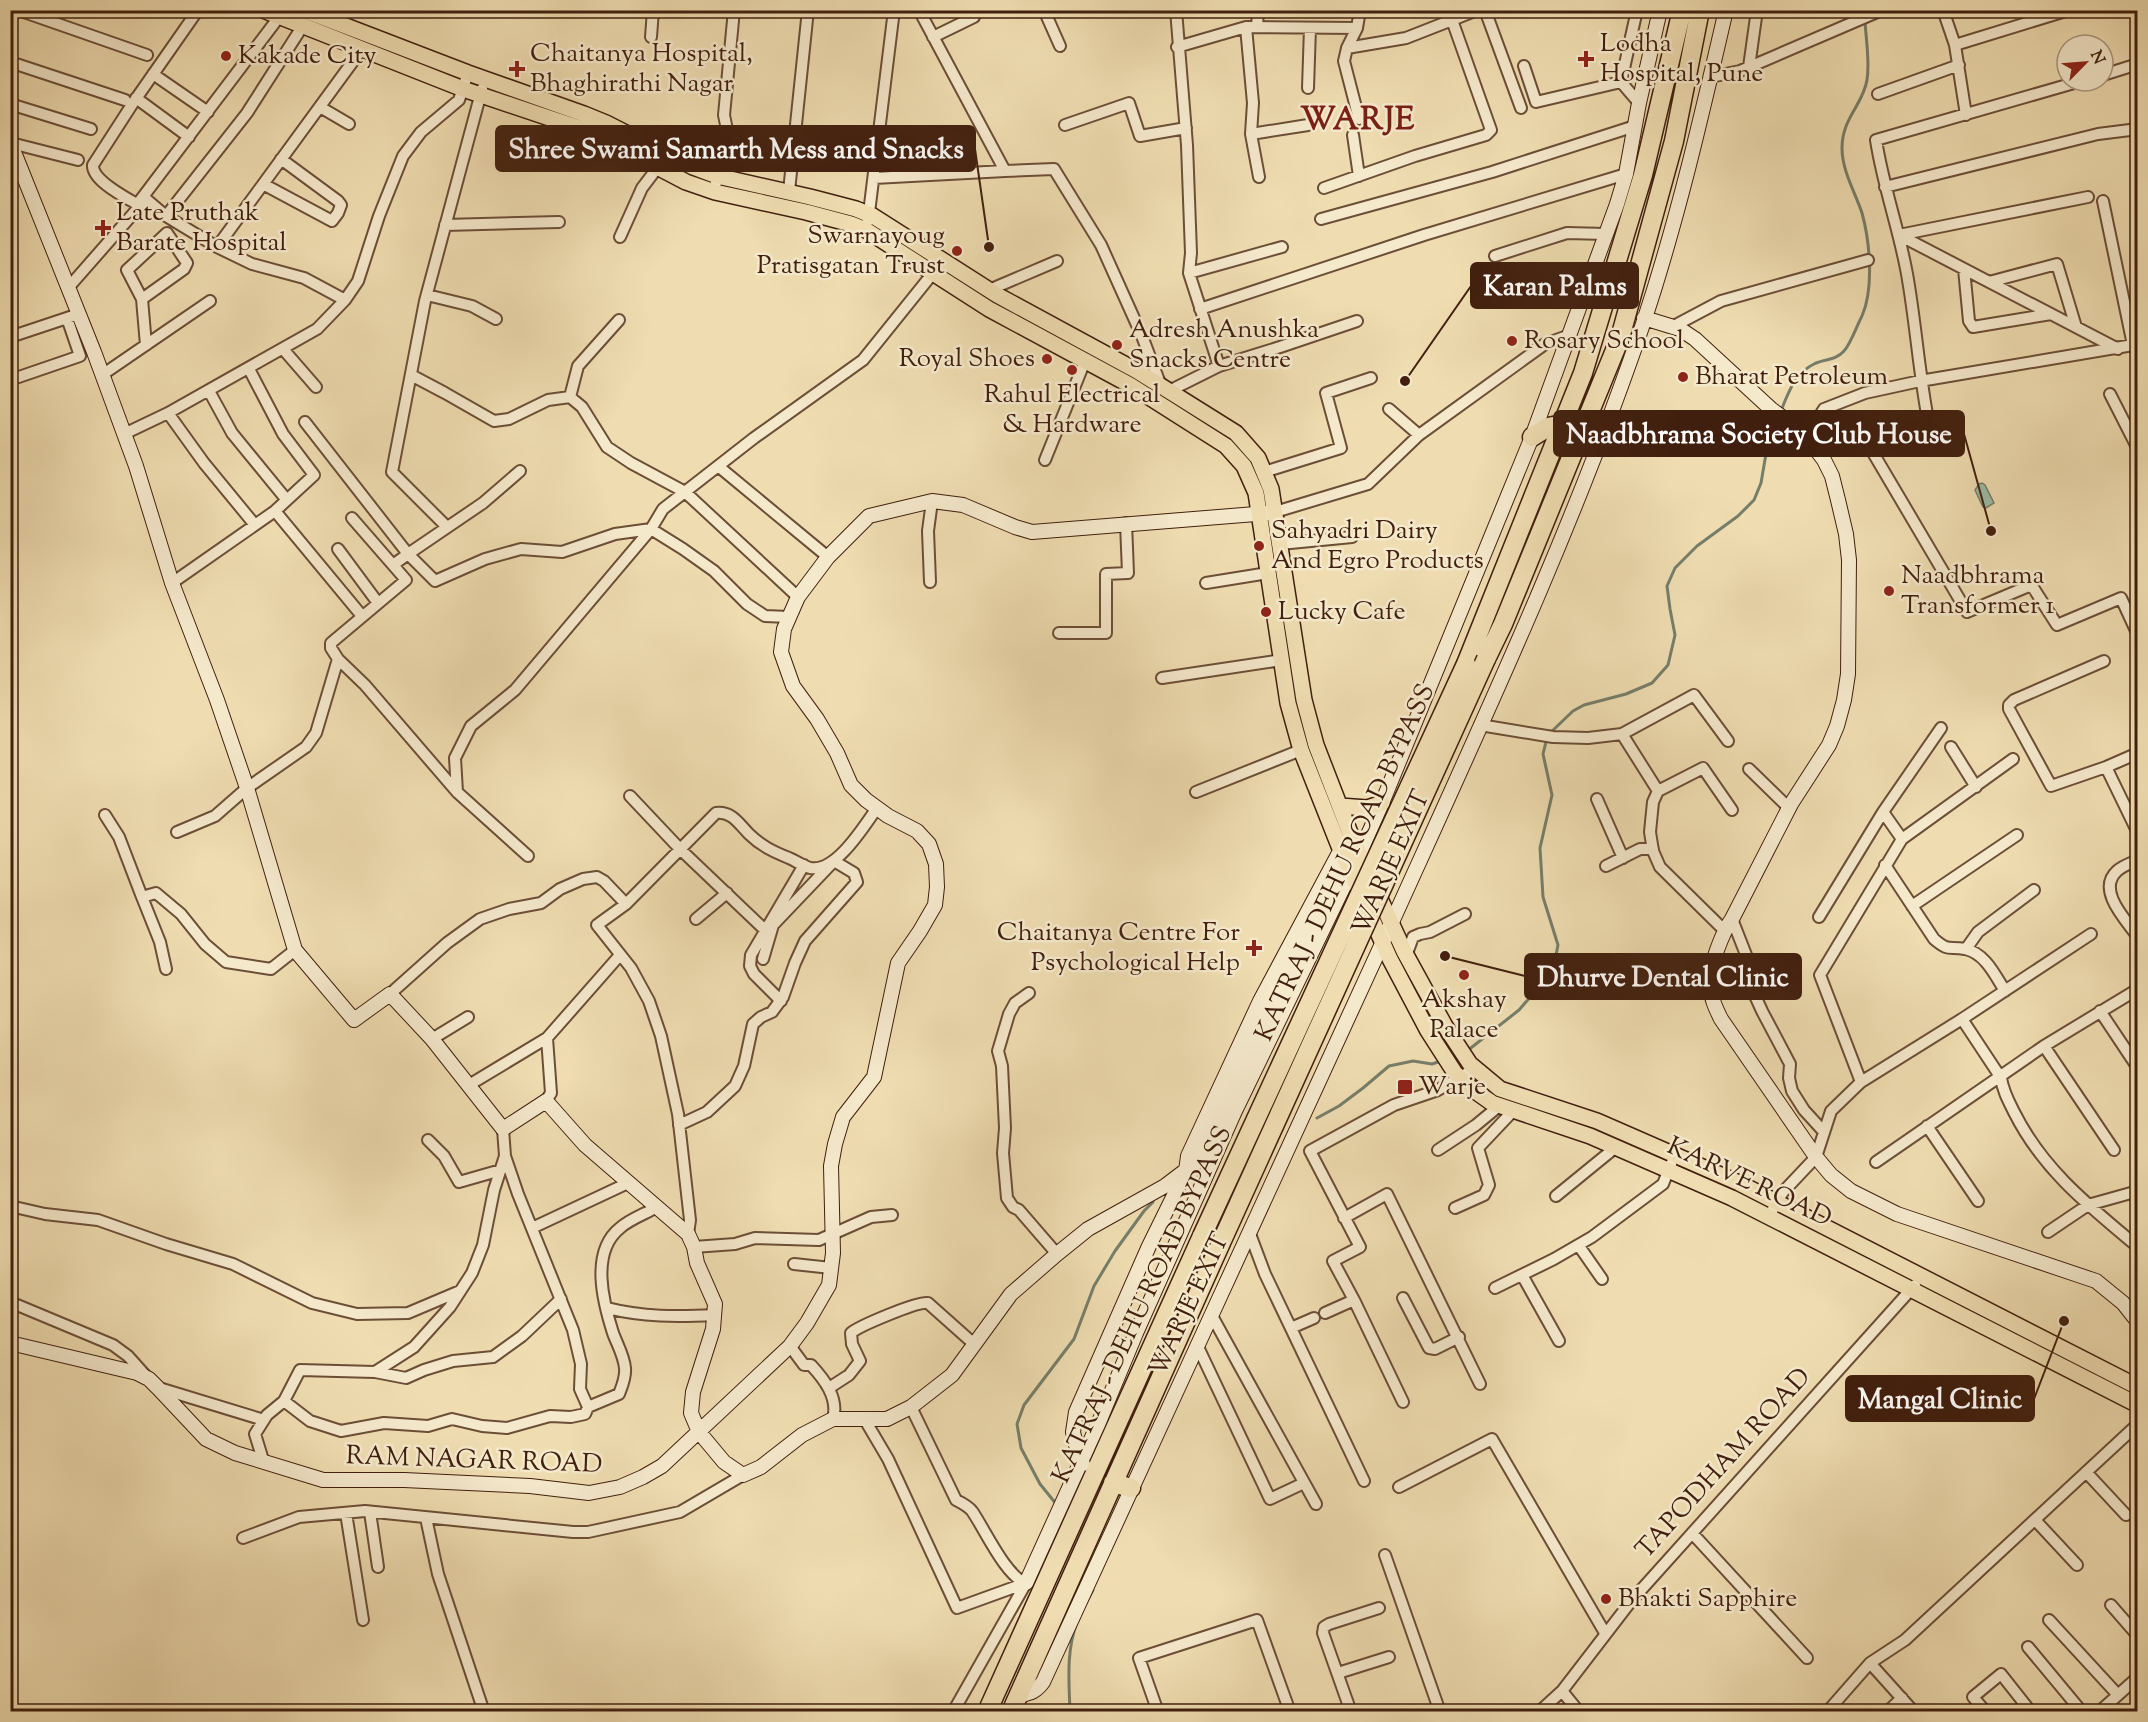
<svg xmlns="http://www.w3.org/2000/svg" width="2148" height="1722" font-family="'Sorts Mill Goudy',serif">
  <style>
    .water { fill: #9abda7; stroke: #767e6a; stroke-width: 1.5 }
    .lines { fill: none; stroke-linecap: round; stroke-linejoin: round }
    .stream { stroke: #767e6a; stroke-width: 3 }
    .street-casing { stroke: #6c4e37; stroke-width: 14 }
    .secondary-casing { stroke: #411f0e; stroke-width: 16 }
    .primary-casing { stroke: #411f0e; stroke-width: 18 }
    .highway-casing { stroke: #411f0e; stroke-width: 21 }
    .street { stroke: #f5e9cc; stroke-width: 10 }
    .secondary { stroke: #f5e9cc; stroke-width: 14 }
    .primary { stroke: #efddb1; stroke-width: 15 }
    .highway { stroke: #efddb1; stroke-width: 18 }
    .highway-bridge-casing { stroke: #411f0e; stroke-width: 21; stroke-linecap: butt }
    .highway-bridge { stroke: #efddb1; stroke-width: 18 }
    .poi-dot { fill: #8f2418; stroke: #f5e9cc; stroke-width: 2 }
    .labels { text-anchor: middle; dominant-baseline: central; stroke-width: 5; stroke-linejoin: round; paint-order: stroke }
    .poi-label { font-size: 26px; fill: #411f0e; stroke: #f5e9cc; text-anchor: start }
    .street-label { font-size: 26px; fill: #411f0e; stroke: #f5e9cc }
    .district-label { font-size: 32px; font-weight: bold; letter-spacing: 1.5px; fill: #7a1f14; stroke: #f5e9cc }
    .leader { fill: none; stroke: #411f0e; stroke-width: 2 }
    .callout-dot { fill: #411f0e; stroke: #f5e9cc; stroke-width: 2 }
    .callout { fill: #411f0e; stroke: #411f0e; stroke-width: 2 }
    .callout-label { font-size: 27px; text-anchor: middle; font-weight: bold; fill: #fff }
  </style>
  <rect width="100%" height="100%" fill="#efddb1"/>
  <filter id="stains"><feTurbulence type="fractalNoise" baseFrequency=".00333" numOctaves="4"/><feColorMatrix values="0 0 0 0 .2 0 0 0 0 .09 0 0 0 0 .02 0 0 0 .5 -.17"/></filter>
  <radialGradient id="worn" r=".72"><stop offset=".6" stop-color="#630" stop-opacity="0"/><stop offset="1" stop-color="#630" stop-opacity=".3"/></radialGradient>
  <path class="water" d="M1982 483 1985 485 1994 503 1986 508 1983 507 1975 490 1979 484Z"/>
  <g class="lines">
    <path class="stream" d="M1781 411C1788 393 1795 373 1814 364 1823 359 1835 361 1843 352 1850 346 1857 325 1862 316 1874 289 1870 242 1862 213 1855 192 1842 171 1842 148 1842 118 1863 105 1867 80 1870 62 1866 40 1865 21
      M1550 733 1573 711 1584 705 1626 694 1652 683 1668 665 1675 635 1670 609 1667 586 1675 568 1697 546 1738 516 1754 500 1761 483 1768 442 1777 420
      M1467 1051 1519 1010 1538 988 1554 965 1558 945 1543 897 1540 848 1552 795 1543 754 1547 738
      M1317 1118 1339 1106 1363 1088 1389 1066 1413 1061 1432 1064 1441 1061
      M1057 1505 1040 1484 1021 1448 1017 1424 1024 1405 1074 1339 1094 1286 1115 1251 1144 1211 1153 1202
      M1086 1603 1093 1590 1092 1587
      M1070 1712C1069 1680 1066 1652 1077 1622"/>
    <defs>
      <path id="street" d="M18 10 147 55
        M198 10 133 103 93 165C92 180 123 196 135 203L139 202 279 17
        M1044 10 1060 46
        M1485 10 1521 108
        M1637 10 1621 82 1639 103
        M1943 10 1955 45 1966 115
        M1452 20 1477 10
        M302 27 247 113 166 216 217 247 362 49
        M1257 27 1258 10
        M651 37 653 10
        M933 37 974 17 976 10
        M1955 45 2069 10
        M1177 47 1246 27
        M10 62 125 100
        M1524 66 1536 102 1621 82
        M1749 67 1757 10
        M153 74 208 112
        M2103 75 2138 64
        M1710 77 1740 71 1882 10
        M2081 81 1876 140C1883 186 1899 229 1907 274 1916 324 1919 375 1929 425L1876 435 1873 442 1872 451 1967 612 2029 586 2034 589 2057 625 2121 598 2138 635
        M1308 88 1310 28
        M1878 94 1959 65
        M136 98 189 137
        M10 104 91 129
        M320 107 349 124
        M1359 119 1344 61 1347 48 1357 28 1360 10
        M1065 125 1129 103 1140 136 1186 128
        M1251 134 1308 125
        M1353 135 1359 176
        M11 143 78 160
        M1005 171 1054 169 1101 245 1142 336 1161 386
        M1259 177 1251 134 1253 103 1246 27 1357 28
        M874 178 1005 171 919 10
        M716 183 727 130 724 115 734 10
        M263 184 332 221 338 213 341 205 338 201 281 159
        M1885 187 2098 134 2138 129
        M1324 188 1415 156 1486 135 1491 130 1452 20 1406 38 1347 48
        M789 191 808 10
        M1321 219 1492 172 1635 126
        M868 221 894 10
        M445 225 559 222
        M1899 235 2118 349
        M1899 235 2088 197
        M620 237 642 188 658 167
        M217 247 252 264 304 278 345 300
        M1495 256 1567 233 1606 234
        M1964 269 1969 321 1973 327 2051 314
        M1189 273 1282 247
        M1989 282 2057 264 2076 327
        M68 288 146 199 166 216
        M989 290 1057 261
        M427 295 472 306 496 319
        M142 299 127 270 167 233 187 263 184 269 142 299 146 345
        M1200 309 1424 235 1626 174
        M1672 327 1721 301 1868 260
        M10 337 73 316
        M283 349 316 387
        M1219 366 1280 347 1357 321
        M102 375 210 301
        M411 375 445 393 494 421 509 419 548 400 570 397 582 407 607 447 631 463 685 492 798 597
        M10 380 80 356 67 318
        M209 391 232 433 286 499
        M1169 391 1219 366 1189 273 1191 253 1187 145 1176 10
        M2110 394 2138 449
        M570 397 578 366 619 320
        M1389 409 1419 435
        M168 413 204 463 255 525
        M305 422 408 554 483 503 520 471
        M124 434 168 413 317 329 345 300 358 281 379 216 403 156 421 132 459 100 468 73
        M1806 437 1824 409 1865 393 1920 381 2133 345 2103 201
        M1045 460 1085 361
        M718 466 828 557
        M1264 472 1341 448 1326 393 1371 378
        M275 511 362 616
        M1275 512 1368 484 1419 435 1545 344 1570 335
        M446 526 392 472 425 301 482 89
        M1280 544 1352 537
        M338 549 378 603
        M393 565 408 554 435 581 485 559 521 549 562 552 615 534 651 529 683 549 714 571 747 604 765 616 789 617
        M930 582 928 531 932 501
        M172 583 275 511 314 475 283 434 249 369
        M1206 583 1268 573
        M1059 633H1106V574L1128 573 1126 523
        M338 659 365 685 457 792 528 856
        M2104 661 2014 700 2009 705V709L2051 786 2106 767 2138 753
        M1162 678 1282 660
        M1480 725 1553 737 1588 738 1622 734
        M1951 747 1976 787
        M2106 767 2138 833
        M1749 769 1789 808
        M1658 791 1622 734 1694 695 1728 741
        M457 792 455 758 471 726 515 690 651 529 663 509 754 438 863 360 933 273
        M1196 792 1301 750
        M630 796 680 849 766 931
        M1597 799 1623 858
        M1883 812 1902 839
        M105 815 119 837 142 897 156 893 181 914 205 944 226 962 271 969 295 950
        M177 832 215 816 247 788 306 747 316 733 338 659 331 648V643L406 580 352 518
        M2138 860C2131 863 2122 866 2117 871 2096 890 2126 920 2138 937
        M1885 865 1934 939C1949 952 1948 946 1965 949 1985 953 1995 975 2005 991
        M1606 866 1640 849H1653
        M142 897 160 942 166 969
        M1912 906 2017 835
        M1819 917 1883 812 1941 728
        M696 919 727 893
        M1732 919 1750 965 1752 989 1762 1011 1790 1064 1789 1078 1792 1091 1804 1110 1824 1132
        M1724 930 1660 867 1653 851 1650 832 1653 802 1658 791 1703 768 1732 810
        M1966 949 1978 932 2034 890
        M1406 956 1413 937 1420 934 1430 932 1465 914
        M1029 993 1015 1003 1009 1014 998 1051 1002 1066 1005 1128 1003 1153 1007 1198 1013 1207 1019 1210 1057 1254
        M390 994 447 943 480 919 509 909 541 903 560 889 583 879 597 877 604 881 626 904
        M781 1001 754 974 750 966 751 955 804 865
        M2100 1011 2138 1068
        M1962 1019 2001 1078C2003 1091 2008 1100 2014 1112 2043 1170 2089 1206 2138 1247
        M432 1039 468 1017
        M2044 1046 2114 1150
        M1861 1082 1820 975 1902 839 2013 759
        M469 1085 547 1038
        M546 1101 551 1093 547 1038 620 955
        M679 1125 707 1112 735 1086 744 1066 753 1024 761 1017 772 1012 783 997 795 963 805 941 857 882 854 873 834 861 773 925 763 959
        M1927 1126 1978 1201
        M503 1129 505 1156 518 1194 573 1330 581 1364 580 1389 588 1407 619 1394C622 1386 626 1378 625 1368 624 1356 617 1344 613 1333 603 1302 590 1252 620 1228 630 1219 645 1214 657 1207
        M428 1140 444 1156 459 1182 501 1170
        M1438 1150 1476 1125 1499 1106
        M1876 1162 2044 1046 2138 989
        M1556 1196 1616 1147
        M10 1206 45 1214 98 1220 166 1244 233 1264 312 1303 357 1314 408 1313 460 1291
        M1455 1208 1484 1195 1489 1185 1478 1148 1513 1111
        M1769 1216 1783 1192 1816 1157 1831 1111 1861 1082 1962 1019 2091 934
        M1344 1218 1387 1194 1480 1384
        M532 1228 628 1183
        M2048 1232 2088 1205 2138 1191
        M688 1234 690 1220 678 1114 661 1036 649 1001 631 968 597 925 626 904 716 813C732 811 739 824 749 834 761 846 774 852 789 858 796 861 803 866 810 868 836 873 864 826 877 808
        M1250 1234 1265 1274 1364 1481
        M1579 1246 1602 1279
        M694 1247 735 1244 755 1238 819 1240 871 1217 892 1215
        M794 1264 831 1268
        M1522 1275 1559 1341
        M1495 1288 1554 1259 1592 1237 1663 1184 1671 1164
        M1403 1298 1429 1348 1435 1349 1459 1337
        M1354 1300 1333 1261 1360 1247 1310 1151 1394 1105 1438 1090 1474 1069
        M10 1302 113 1345 128 1356 145 1375
        M607 1308C643 1317 677 1317 714 1315
        M1325 1313 1354 1300 1403 1402
        M1212 1316 1316 1504
        M1291 1328 1314 1318
        M790 1346 804 1365H811C824 1379 839 1398 833 1419
        M1198 1347 1270 1499 1304 1483
        M375 1372 414 1347 450 1307 472 1273 483 1245 494 1190 505 1156
        M159 1388 264 1420
        M829 1388 849 1375 860 1361 852 1344 851 1333C859 1326 918 1301 928 1303L974 1344
        M284 1401 310 1421 341 1431 384 1423 428 1426 452 1419 482 1426 507 1428 550 1416 571 1417 585 1414 588 1407
        M911 1407 956 1500C962 1503 968 1506 972 1511 984 1528 1006 1577 1026 1583
        M865 1420 888 1459 957 1608 1026 1583 953 1712
        M263 1460 255 1434 267 1415 284 1401 300 1370 375 1372 406 1378 424 1370 453 1361 493 1357 522 1336 561 1299
        M2086 1472 2126 1515
        M1399 1487 1492 1439 1605 1633
        M370 1512 378 1567
        M346 1513 363 1620
        M426 1518 438 1574 484 1712
        M2035 1520 2077 1565
        M1692 1533 1807 1658
        M243 1538 299 1517 365 1511 573 1532H588L680 1512 743 1475
        M1385 1555 1440 1712
        M2111 1605 2138 1636
        M2049 1620 2118 1695
        M2028 1647 2082 1712
        M1870 1663 1914 1712
        M1338 1673 1389 1657
        M1562 1691 1579 1712
        M1158 1712 1139 1658 1257 1620 1290 1712
        M1351 1712 1323 1633 1324 1627 1329 1624 1379 1608
        M1539 1712 1562 1691 1632 1600 1915 1285
        M1827 1712 1870 1663 1905 1640 2138 1424
        M1887 1712 1902 1698
        M1986 1712 1973 1697 2001 1674 2031 1712
        M2099 1712 2138 1677"/>
      <path id="secondary" d="M10 142 94 352 136 466 172 583 217 700 247 788 295 950 354 1020 390 994 432 1039 503 1129 546 1101 585 1145 688 1234 694 1247 697 1263 715 1304 713 1329 693 1392 691 1413 699 1432 724 1462 743 1475 761 1467 802 1435 833 1419H887L911 1407 952 1375 1011 1294 1057 1254 1088 1229 1165 1186 1198 1161 1344 859 1350 853
        M1644 318 1680 329 1695 339 1771 409 1797 428 1812 444 1824 460 1832 476 1838 500 1846 534 1849 560 1848 674 1844 700 1837 726 1829 745 1791 804 1732 919C1723 931 1709 967 1710 982 1710 996 1715 1007 1721 1019L1816 1157 1831 1175 1851 1191 1897 1214 2096 1281 2123 1303 2138 1322
        M10 1343 137 1373 149 1379 158 1388 206 1439 235 1453 323 1480H404L530 1486 589 1493 620 1487 643 1477 662 1466 790 1346 807 1323 829 1285 833 1253 831 1166 835 1144 843 1117 874 1077 898 963 920 931 935 905 937 887 936 864 929 844 917 831 888 816 866 800 851 785 837 753 817 719 793 686 781 652 784 629 798 597 828 557 869 516 932 501 963 505 1015 527 1032 532 1268 513
        M1083 1464 1080 1462 1073 1432 1076 1412 1149 1246 1186 1171 1188 1156 1260 1001 1339 853
        M1026 1583 1099 1422 1136 1333 1235 1111 1360 853 1382 803 1532 437 1617 204 1626 174 1639 103 1660 10
        M1018 1696C1030 1693 1036 1692 1043 1682 1158 1428 1277 1176 1392 922 1482 723 1575 525 1645 318 1678 218 1702 114 1726 10"/>
      <path id="primary" d="M263 10 463 89 579 128 600 137 686 182 715 192 806 212 851 224 866 230 989 309 1130 385 1226 446 1244 466 1256 493 1288 703 1301 750 1339 846 1390 959 1428 1031 1455 1073 1472 1089 1492 1103 1590 1136 1732 1198 2138 1405
        M304 10 468 73 584 114 606 123 693 167 717 176 810 197 856 209 873 216 997 295 1137 371 1236 433 1258 458 1271 489 1304 700 1316 745 1352 838 1405 953 1445 1026 1470 1064 1500 1089 1597 1121 1739 1183 2138 1387
        M1340 806 1367 808 1382 803"/>
      <path id="highway" d="M1532 437 1548 427 1563 424
        M1486 659 1503 624 1620 338 1674 141 1700 10
        M1466 664 1583 373 1643 175 1682 10
        M1113 1483 1131 1488
        M987 1712 1202 1236
        M1011 1712 1220 1245"/>
    </defs>
    <use href="#street" class="street-casing"/>
    <use href="#secondary" class="secondary-casing"/>
    <use href="#primary" class="primary-casing"/>
    <use href="#highway" class="highway-casing"/>
    <use href="#street" class="street"/>
    <use href="#secondary" class="secondary"/>
    <use href="#primary" class="primary"/>
    <use href="#highway" class="highway"/>
    <defs>
      <path id="highway-bridge" d="M1202 1236 1466 664
        M1220 1245 1486 659"/>
    </defs>
    <use href="#highway-bridge" class="highway-bridge-casing"/>
    <use href="#highway-bridge" class="highway-bridge"/>
  </g>
  <g class="poi-dot">
    <circle cx="226" cy="56" r="6"/>
    <path d="M1583 50h6v6h6v6h-6v6h-6v-6h-6v-6h6z"/>
    <path d="M514 60h6v6h6v6h-6v6h-6v-6h-6v-6h6z"/>
    <path d="M100 219h6v6h6v6h-6v6h-6v-6h-6v-6h6z"/>
    <circle cx="957" cy="251" r="6"/>
    <circle cx="1512" cy="341" r="6"/>
    <circle cx="1117" cy="345" r="6"/>
    <circle cx="1047" cy="359" r="6"/>
    <circle cx="1072" cy="370" r="6"/>
    <circle cx="1683" cy="377" r="6"/>
    <circle cx="1259" cy="546" r="6"/>
    <circle cx="1889" cy="591" r="6"/>
    <circle cx="1266" cy="612" r="6"/>
    <path d="M1251 939h6v6h6v6h-6v6h-6v-6h-6v-6h6z"/>
    <circle cx="1464" cy="975" r="6"/>
    <rect x="1397" y="1079" width="16" height="16" rx="3"/>
    <circle cx="1606" cy="1599" r="6"/>
  </g>
  <g class="labels">
    <g class="poi-label">
      <text x="1600" y="44">Lodha<tspan x="1600" dy="30">Hospital, Pune</tspan></text>
      <text x="530" y="54">Chaitanya Hospital,<tspan x="530" dy="30">Bhaghirathi Nagar</tspan></text>
      <text x="238" y="56">Kakade City</text>
      <text x="116" y="213">Late Pruthak<tspan x="116" dy="30">Barate Hospital</tspan></text>
      <text x="945" y="236" text-anchor="end">Swarnayoug<tspan x="945" dy="30">Pratisgatan Trust</tspan></text>
      <text x="1129" y="330">Adresh Anushka<tspan x="1129" dy="30">Snacks Centre</tspan></text>
      <text x="1524" y="341">Rosary School</text>
      <text x="1035" y="359" text-anchor="end">Royal Shoes</text>
      <text x="1695" y="377">Bharat Petroleum</text>
      <text x="1072" y="395" text-anchor="middle">Rahul Electrical<tspan x="1072" dy="30">&amp; Hardware</tspan></text>
      <text x="1271" y="531">Sahyadri Dairy<tspan x="1271" dy="30">And Egro Products</tspan></text>
      <text x="1901" y="576">Naadbhrama<tspan x="1901" dy="30">Transformer 1</tspan></text>
      <text x="1278" y="612">Lucky Cafe</text>
      <text x="1240" y="933" text-anchor="end">Chaitanya Centre For<tspan x="1240" dy="30">Psychological Help</tspan></text>
      <text x="1464" y="1000" text-anchor="middle">Akshay<tspan x="1464" dy="30">Palace</tspan></text>
      <text x="1418" y="1087">Warje</text>
      <text x="1618" y="1599">Bhakti Sapphire</text>
    </g>
    <g class="street-label">
      <text transform="translate(1346 863) rotate(-65)">KATRAJ - DEHU ROAD BYPASS</text>
      <text transform="translate(1392 863) rotate(-66)">WARJE EXIT</text>
      <text transform="translate(1749 1183) rotate(25)">KARVE ROAD</text>
      <text transform="translate(1143 1305) rotate(-65)">KATRAJ - DEHU ROAD BYPASS</text>
      <text transform="translate(1190 1305) rotate(-65)">WARJE EXIT</text>
      <text transform="translate(474 1461) rotate(2)">RAM NAGAR ROAD</text>
      <text transform="translate(1724 1464) rotate(-48)">TAPODHAM ROAD</text>
    </g>
    <g class="district-label">
      <text x="1358" y="121">WARJE</text>
    </g>
  </g>
  <path class="leader" d="M989 247L975 149M1405 381L1471 286M1991 531L1964 434M1445 956L1525 976M2064 1321L2034 1399"/>
  <g class="callout-dot">
    <circle cx="989" cy="247" r="6"/>
    <circle cx="1405" cy="381" r="6"/>
    <circle cx="1991" cy="531" r="6"/>
    <circle cx="1445" cy="956" r="6"/>
    <circle cx="2064" cy="1321" r="6"/>
  </g>
  <g class="callout">
    <rect x="496" y="126" width="479" height="45" rx="6"/>
    <rect x="1471" y="263" width="167" height="45" rx="6"/>
    <rect x="1554" y="411" width="410" height="45" rx="6"/>
    <rect x="1525" y="954" width="276" height="45" rx="6"/>
    <rect x="1846" y="1376" width="188" height="45" rx="6"/>
  </g>
  <g class="callout-label">
    <text x="736" y="158">Shree Swami Samarth Mess and Snacks</text>
    <text x="1555" y="295">Karan Palms</text>
    <text x="1759" y="443">Naadbhrama Society Club House</text>
    <text x="1663" y="986">Dhurve Dental Clinic</text>
    <text x="1940" y="1408">Mangal Clinic</text>
  </g>
  <rect width="2148" height="1722" fill="none" stroke="#efddb1" stroke-width="36"/>
  <rect x="12" y="12" width="2124" height="1698" fill="none" stroke="#411f0e" stroke-width="3"/>
  <rect x="18" y="18" width="2112" height="1686" fill="none" stroke="#411f0e" stroke-width="1.5"/>
  <g transform="translate(2085 63) rotate(65)"><circle r="28" fill="#f5e9cc" stroke="#ad9880" stroke-width="1.5"/>
  <path d="M0-4.5L10 22L0 15L-10 22Z" fill="#8f2418"/>
  <text y="-9" font-size="16" font-weight="bold" text-anchor="middle" fill="#411f0e">N</text>
  </g>
  <rect width="100%" height="100%" filter="url(#stains)"/>
  <rect width="100%" height="100%" fill="url(#worn)"/>
</svg>
